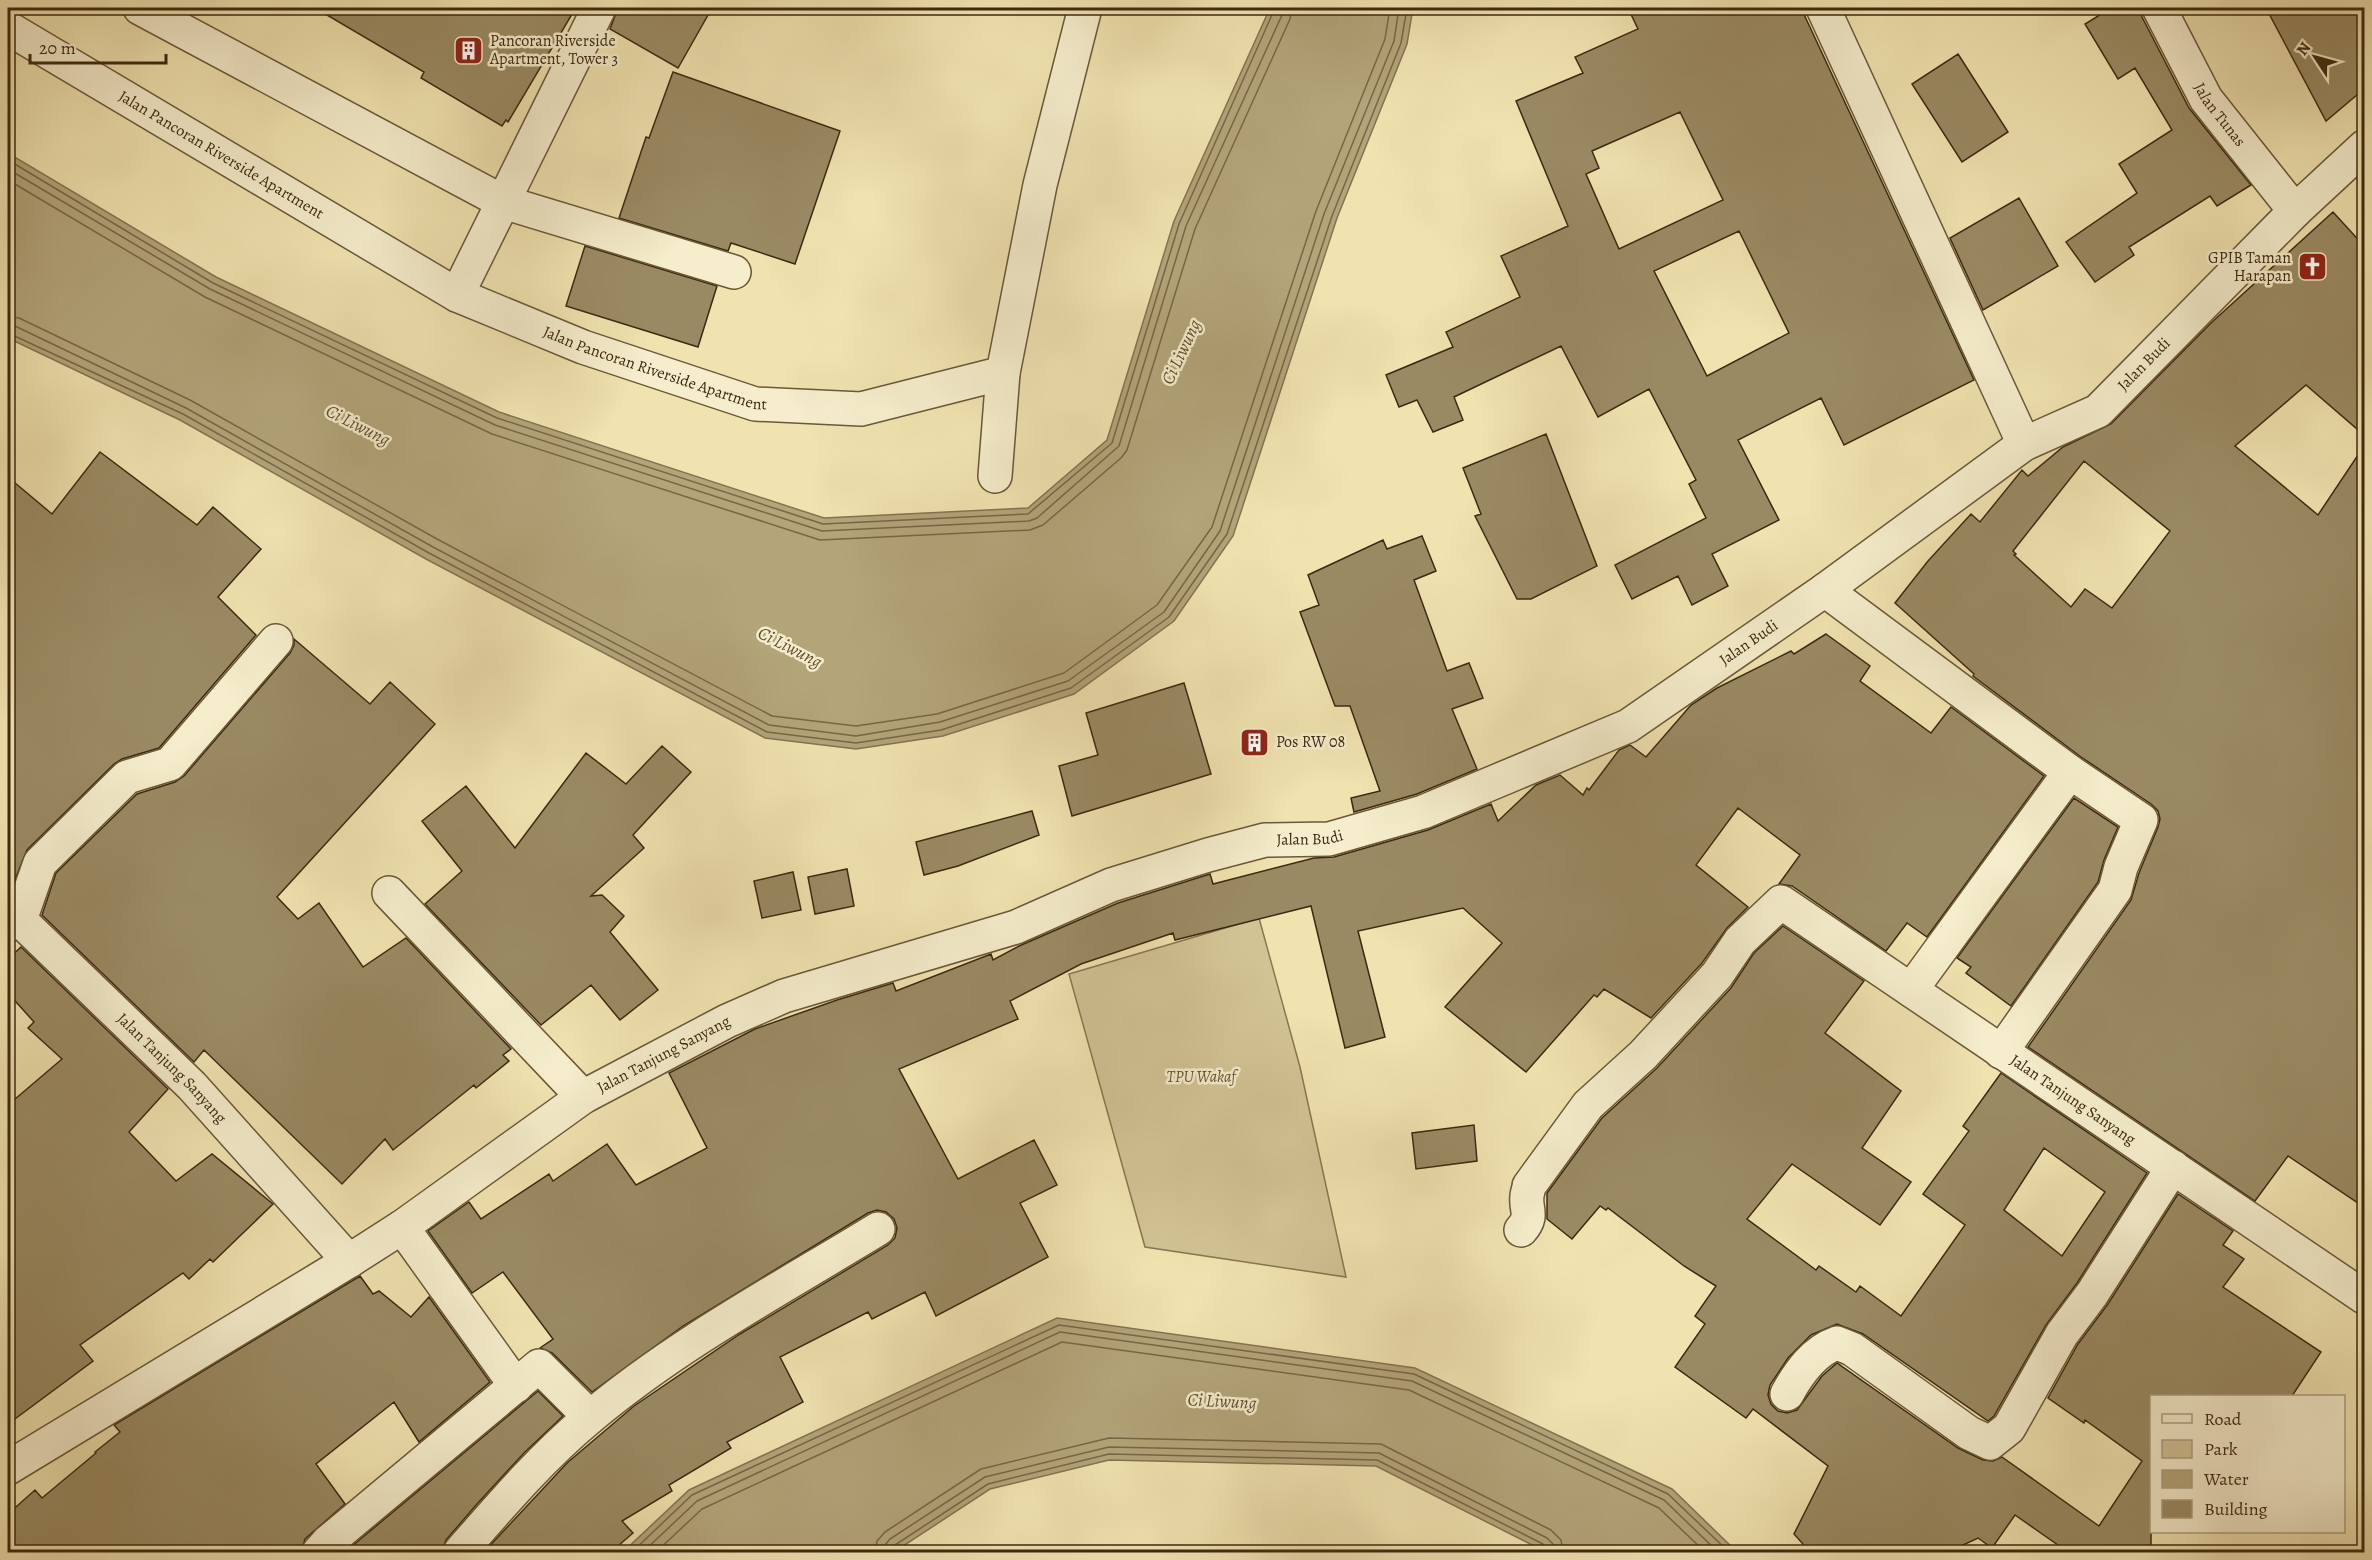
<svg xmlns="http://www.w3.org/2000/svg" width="2372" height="1560" font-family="Alegreya,serif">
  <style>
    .green { fill: #d2c395; stroke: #887652; stroke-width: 1.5 }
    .water { fill: #b3a47a; stroke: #847350; stroke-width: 1.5 }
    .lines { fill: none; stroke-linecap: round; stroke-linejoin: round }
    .shore { stroke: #786645; stroke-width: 1.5 }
    .building { fill: #9a8a63; stroke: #3d2910; stroke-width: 1.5; fill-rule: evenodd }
    .minor-casing { stroke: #6a5838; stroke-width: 36 }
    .minor { stroke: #f5edcc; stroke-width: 33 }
    .labels { text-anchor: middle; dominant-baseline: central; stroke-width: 5; stroke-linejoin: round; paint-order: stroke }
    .poi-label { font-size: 16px; fill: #3d2910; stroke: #f5edcc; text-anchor: start }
    .street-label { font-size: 16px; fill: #3d2910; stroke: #f5edcc }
    .park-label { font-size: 16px; font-style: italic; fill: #625031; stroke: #f5edcc }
    .water-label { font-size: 18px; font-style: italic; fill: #604e30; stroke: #f5edcc }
  </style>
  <rect width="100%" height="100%" fill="#f0e3b0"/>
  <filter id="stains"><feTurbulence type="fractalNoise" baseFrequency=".00333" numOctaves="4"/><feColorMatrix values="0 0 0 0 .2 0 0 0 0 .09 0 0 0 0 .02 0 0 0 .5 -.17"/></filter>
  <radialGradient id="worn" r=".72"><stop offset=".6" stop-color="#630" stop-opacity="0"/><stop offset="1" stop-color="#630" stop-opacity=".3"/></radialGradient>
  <path class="green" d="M1259 918 1300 1067 1346 1277 1145 1247 1069 974Z"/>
  <path class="water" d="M1270 8H1413L1407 44 1337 218 1233 536 1174 621 1074 694 943 736 856 749 765 738 426 559 180 420 8 338V153L216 277 499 412 824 518 1028 508 1107 440 1174 221Z
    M1057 1318 1415 1368 1672 1489 1737 1552H1546L1376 1466 1109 1460 990 1489 894 1552H623L689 1490Z"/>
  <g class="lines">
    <path class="shore" d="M8 160 213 283 497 418 823 524 1028 514 1112 443 1179 224 1275 8
      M8 169 210 289 495 425 822 531 1029 521 1037 518 1119 446 1186 226 1282 15 1283 8
      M8 180 205 297 492 434 820 540 1030 530 1043 525 1121 458 1127 450 1195 229 1290 19 1292 8
      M8 316 19 318 190 400 437 539 772 716 856 726 937 714 1064 673 1157 605 1212 527 1316 211 1385 39 1390 8
      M8 325 15 326 186 408 433 547 769 725 856 736 940 722 1068 681 1164 612 1220 531 1324 214 1394 41 1399 8
      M8 333 183 414 429 553 767 732 856 743 941 730 1071 688 1169 617 1227 534 1332 216 1401 43 1407 8
      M632 1552 692 1495 1059 1325 1414 1374 1668 1494 1729 1552
      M643 1552 697 1501 1060 1332 1412 1381 1664 1500 1718 1552
      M656 1552 702 1509 1062 1342 1409 1390 1659 1508 1705 1552
      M875 1552 877 1541 885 1532 981 1469 1109 1438 1381 1444 1551 1530 1561 1540 1563 1552
      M884 1552 885 1545 890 1539 985 1477 1109 1447 1379 1453 1547 1538 1553 1544 1554 1552
      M892 1552 895 1545 988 1484 1109 1454 1377 1460 1543 1544 1547 1552"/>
  </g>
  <path class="building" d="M315 8H578L577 10 575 9 508 122 506 120 502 126 421 78 424 72Z
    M618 8H712L678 68 610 29Z
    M1628 8H1801L1974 380 1844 445 1821 398 1738 440 1779 520 1712 554 1728 586 1692 605 1678 576 1632 599 1615 565 1706 518 1689 484 1696 480 1649 389 1598 417 1561 346 1454 397 1463 420 1433 432 1417 400 1399 407 1386 375 1453 347 1446 332 1520 297 1501 256 1568 226 1516 101 1583 73 1575 57 1638 29ZM1680 112 1723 200 1619 249 1586 174 1599 168 1592 151ZM1739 231 1789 333 1707 376 1654 271Z
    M2111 8H2140L2142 17 2189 108 2251 185 2217 206 2210 196 2129 247 2134 255 2095 282 2066 242 2137 193 2119 164 2172 130 2135 68 2118 79 2085 24Z
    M2266 8H2364V89L2326 121Z
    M1958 54 2008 132 1962 162 1912 84Z
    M673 72 840 131 795 264 731 243 728 251 619 218 646 137 649 138Z
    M2019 198 2058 266 1983 310 1950 238Z
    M2333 212 2364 246V435L2306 385 2235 446 2318 515 2364 446V1207L2288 1156 2255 1201 2028 1047 2131 900 2139 873 2158 827 2160 819 2158 811 2151 804 2081 757 1973 676 1974 674 1895 603 1928 561 1971 514 1980 522 2022 470 2028 476 2063 447 2111 424 2211 323ZM2084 461 2170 531 2112 608 2085 589 2071 607 2014 555 2016 554 2013 551Z
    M585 246 717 286 698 347 566 306Z
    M1546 434 1597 566 1531 599H1517L1475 516 1481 514 1463 468Z
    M100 452 197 525 213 507 261 549 218 597 256 635 159 748 122 759 114 764 27 850 10 892 8 890V477L52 514Z
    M1422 536 1436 571 1414 580 1447 671 1469 663 1483 698 1452 709 1477 769 1417 794 1354 812 1351 798 1380 791 1350 706H1335L1300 612 1319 605 1308 575 1383 540 1387 549Z
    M1826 634 1870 666 1860 681 1931 733 1951 707 2044 776 1927 937 1907 923 1886 951 1792 886 1779 884 1800 855 1738 808 1696 865 1748 907 1727 928 1702 963 1651 1018 1604 989 1597 997 1594 995 1526 1072 1445 1007 1502 943 1463 908 1358 931 1385 1037 1345 1048 1311 906 1175 940 1173 933 1081 964 1010 1001 1018 1019 899 1069 958 1179 1034 1140 1057 1185 1020 1203 1048 1257 936 1316 925 1292 872 1319 868 1312 780 1357 803 1402 727 1442 731 1448 669 1485 672 1491 622 1521 633 1533 611 1552H484L567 1463 634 1406 740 1334 888 1245 895 1238 897 1228 894 1219 886 1212 877 1210 868 1213 683 1326 592 1392 552 1353 540 1348 553 1339 503 1272 472 1293 428 1231 469 1202 481 1219 549 1174 553 1181 607 1144 636 1185 707 1148 669 1073 755 1029 837 1000 893 983 896 991 991 954 993 960 1019 946 1118 903 1210 874 1213 884 1314 858 1334 857 1428 830 1491 804 1498 821 1536 785 1560 775 1583 795 1587 788 1589 790 1619 750 1630 745 1646 757 1691 705 1717 688 1791 651 1794 654Z
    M294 639 370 704 390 682 435 724 277 897 298 919 319 903 363 967 406 938 511 1049 503 1055 509 1061 476 1088 474 1085 393 1150 385 1139 342 1184 204 1050 194 1062 42 915 56 873 137 794 175 782 184 776 290 653 294 645Z
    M1184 683 1211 774 1072 816 1059 766 1098 755 1086 713Z
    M662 746 691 772 633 835 644 848 591 896 602 895 624 916 610 932 658 990 620 1020 591 985 541 1025 425 904 462 871 422 821 466 786 515 848 586 753 626 784Z
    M2074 798 2118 827 2104 860 2098 882 2011 1006 1966 973 1971 967 1957 958Z
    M1032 811 1039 835 958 866 924 875 916 842Z
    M847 869 854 906 815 914 808 877Z
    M793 872 801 910 762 918 754 881Z
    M1783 926 1864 981 1825 1033 1901 1091 1862 1148 1911 1182 1880 1225 1792 1164 1747 1219 1816 1270 1819 1266 1856 1292 1860 1286 1901 1316 1965 1225 1923 1194 1969 1131 1963 1126 2001 1073 2147 1173 2077 1283 2046 1325 1994 1416 1988 1421 1863 1334 1837 1324 1811 1335 1788 1358 1770 1385 1768 1395 1771 1404 1778 1411 1787 1413 1797 1410 1822 1376 1837 1363 1958 1448 1983 1460 1993 1461 2002 1457 2099 1526 2142 1461 2085 1420 2084 1423 2048 1398 2078 1344 2108 1304 2178 1194 2233 1231 2223 1245 2244 1259 2223 1287 2321 1352 2292 1396H2151V1552H2068L2015 1515 1992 1548 1978 1538 1948 1552H1810L1794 1534 1828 1466 1753 1409 1746 1418 1675 1367 1705 1324 1695 1316 1716 1286 1684 1266 1608 1208 1606 1210 1600 1206 1572 1239 1547 1219V1193L1602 1118 1657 1068 1731 988 1754 953ZM2044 1148 2105 1192 2062 1256 2004 1210Z
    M21 947 168 1089 129 1132 176 1181 212 1154 273 1204 213 1262 210 1259 189 1279 183 1273 80 1345 93 1361 8 1424V1105L62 1059 28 1028 34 1022 8 993V959Z
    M1474 1125 1477 1161 1416 1169 1412 1133Z
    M360 1276 373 1294 379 1291 411 1317 429 1297 490 1382 419 1442 394 1402 316 1464 345 1504 305 1539 301 1552H8V1514L35 1490 42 1498 96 1453 95 1452 120 1432 114 1425Z
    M538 1391 563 1416 524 1453 477 1504 446 1540 442 1552H345Z"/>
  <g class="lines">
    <defs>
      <g id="minor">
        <path d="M140 8 503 202 734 272"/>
        <path d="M1823 8 2024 444"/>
        <path id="s1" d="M2159 8 2206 99 2295 211"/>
        <path id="s2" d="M8 28 457 295 583 347 755 404 861 409 1003 373 1040 185 1085 8"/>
        <path d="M457 295 599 8"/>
        <path d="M995 476 1003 373"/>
        <path d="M1825 590 2070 772 2141 820 2121 867 2115 890 2001 1052"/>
        <path d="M389 893 583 1097"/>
        <path d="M20 920 40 863 127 777 170 764 276 641"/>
        <path id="s3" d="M8 925 20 920 192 1086 349 1261"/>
        <path d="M1911 990 2070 772"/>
        <path d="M402 1227 516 1386"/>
        <path id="s4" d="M1521 1230C1534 1216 1525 1209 1527 1196 1527 1193 1529 1189 1529 1186L1588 1105 1643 1055 1717 975 1740 941 1781 902 2364 1297"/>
        <path d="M1787 1394C1799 1372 1814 1351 1837 1343L1852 1349 1969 1433 1990 1443 2009 1428 2062 1334 2092 1294 2173 1167"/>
        <path id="s5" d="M8 1468 349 1261 402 1227 583 1097 727 1021 784 996 1016 927 1111 885 1208 855 1265 840 1329 839 1423 812 1628 726 1825 590 2024 444 2098 411 2295 211 2364 147"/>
        <path d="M319 1552 328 1542 539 1366 590 1417"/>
        <path d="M460 1552C501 1505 541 1458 589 1418 677 1344 780 1289 878 1229"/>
      </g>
    </defs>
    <use href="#minor" class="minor-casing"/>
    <use href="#minor" class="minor"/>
  </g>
  <defs>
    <symbol id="building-square" viewBox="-11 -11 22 22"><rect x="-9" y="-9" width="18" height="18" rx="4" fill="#8f2418" stroke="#f5edcc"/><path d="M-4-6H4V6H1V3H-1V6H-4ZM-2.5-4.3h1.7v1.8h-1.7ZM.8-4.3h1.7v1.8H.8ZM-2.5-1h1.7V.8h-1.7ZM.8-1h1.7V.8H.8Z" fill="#fff"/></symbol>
    <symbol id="church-square" viewBox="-11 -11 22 22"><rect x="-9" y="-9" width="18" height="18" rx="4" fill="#8f2418" stroke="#f5edcc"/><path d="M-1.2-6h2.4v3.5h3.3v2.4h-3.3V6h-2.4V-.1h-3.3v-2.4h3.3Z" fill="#fff"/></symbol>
  </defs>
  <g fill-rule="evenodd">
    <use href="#building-square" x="452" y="34" width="33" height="33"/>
    <use href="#church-square" x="2296" y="250" width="33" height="33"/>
    <use href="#building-square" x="1238" y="726" width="33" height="33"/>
  </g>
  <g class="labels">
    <g class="poi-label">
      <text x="490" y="41">Pancoran Riverside<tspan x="490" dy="18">Apartment, Tower 3</tspan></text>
      <text x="2291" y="258" text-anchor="end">GPIB Taman<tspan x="2291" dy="18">Harapan</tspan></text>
      <text x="1276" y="742">Pos RW 08</text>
    </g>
    <g class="street-label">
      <text stroke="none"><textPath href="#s1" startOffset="123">Jalan Tunas</textPath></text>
      <text stroke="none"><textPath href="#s2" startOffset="248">Jalan Pancoran Riverside Apartment</textPath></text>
      <text stroke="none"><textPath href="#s5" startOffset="2433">Jalan Budi</textPath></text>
      <text stroke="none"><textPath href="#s2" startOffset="734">Jalan Pancoran Riverside Apartment</textPath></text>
      <text stroke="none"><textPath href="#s5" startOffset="1947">Jalan Budi</textPath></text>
      <text stroke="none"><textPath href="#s5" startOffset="1461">Jalan Budi</textPath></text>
      <text stroke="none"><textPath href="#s5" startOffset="776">Jalan Tanjung Sanyang</textPath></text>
      <text stroke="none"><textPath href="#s3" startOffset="225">Jalan Tanjung Sanyang</textPath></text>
      <text stroke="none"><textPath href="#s4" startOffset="780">Jalan Tanjung Sanyang</textPath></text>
    </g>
    <g class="park-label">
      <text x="1201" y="1077">TPU Wakaf</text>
    </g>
    <g class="water-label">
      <text transform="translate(1181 352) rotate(-65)">Ci Liwung</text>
      <text transform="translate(358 425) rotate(27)">Ci Liwung</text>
      <text transform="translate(790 647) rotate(27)">Ci Liwung</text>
      <text transform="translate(1222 1401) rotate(3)">Ci Liwung</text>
    </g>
  </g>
  <rect width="2372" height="1560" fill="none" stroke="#f0e3b0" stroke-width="30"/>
  <rect x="9" y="9" width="2354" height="1542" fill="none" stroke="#3d2910" stroke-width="3"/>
  <rect x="15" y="15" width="2342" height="1530" fill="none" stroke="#3d2910" stroke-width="1.5"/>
  <rect x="2150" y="1395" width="195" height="138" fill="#f5edcc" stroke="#ab9f81" stroke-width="1.5"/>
  <rect x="2162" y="1414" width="30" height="9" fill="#f5edcc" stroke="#ab9f81" stroke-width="1.5"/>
  <text x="2204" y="1425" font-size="18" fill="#3d2910">Road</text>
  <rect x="2162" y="1440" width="30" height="18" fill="#d2c395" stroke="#ab9f81" stroke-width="1.5"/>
  <text x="2204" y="1455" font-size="18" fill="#3d2910">Park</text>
  <rect x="2162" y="1470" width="30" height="18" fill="#b3a47a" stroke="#ab9f81" stroke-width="1.5"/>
  <text x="2204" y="1485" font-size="18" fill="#3d2910">Water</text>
  <rect x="2162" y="1500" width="30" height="18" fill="#9a8a63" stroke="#ab9f81" stroke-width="1.5"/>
  <text x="2204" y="1515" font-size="18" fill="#3d2910">Building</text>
  <g transform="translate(2315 57) rotate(306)" stroke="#f5edcc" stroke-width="4.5" paint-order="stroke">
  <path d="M0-4.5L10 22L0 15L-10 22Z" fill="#3d2910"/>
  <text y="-9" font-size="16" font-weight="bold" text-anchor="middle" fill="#3d2910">N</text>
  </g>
  <path d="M30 54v9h136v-9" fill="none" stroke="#3d2910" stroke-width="3"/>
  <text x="39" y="54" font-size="18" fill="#3d2910" stroke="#f5edcc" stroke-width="4.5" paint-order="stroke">20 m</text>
  <rect width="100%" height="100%" filter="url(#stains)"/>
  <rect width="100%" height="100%" fill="url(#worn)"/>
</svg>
